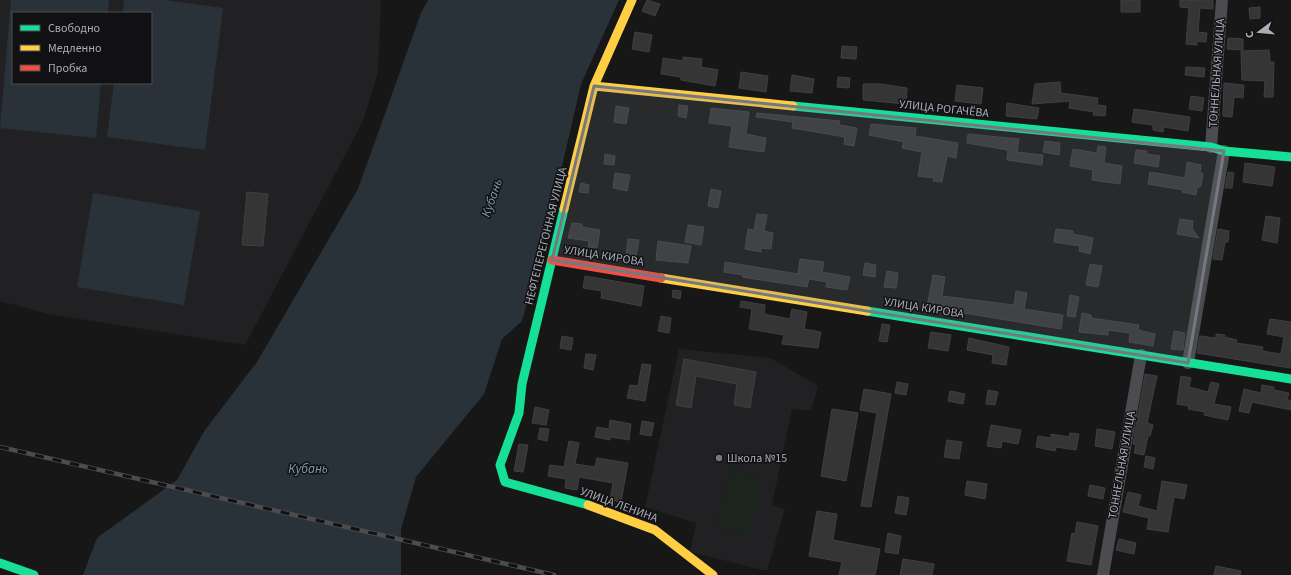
<svg xmlns="http://www.w3.org/2000/svg" width="1291" height="575" font-family="'Source Sans 3',sans-serif">
  <style>
    .built { fill: #212123; fill-rule: evenodd }
    .green { fill: #1d241e }
    .water { fill: #2a3239 }
    .building { fill: #353536; stroke: #3f4043 }
    .lines { fill: none; stroke-linecap: round; stroke-linejoin: round }
    .street { stroke: #4b4c50; stroke-width: 12 }
    .fast { stroke: #16e098; stroke-width: 9 }
    .slow { stroke: #ffcf43; stroke-width: 9 }
    .jam { stroke: #f24e42; stroke-width: 9 }
    .rail-casing { stroke: #4b4c4f; stroke-width: 4.5 }
    .rail { stroke: #111113; stroke-width: 3; stroke-dasharray: 9; stroke-linecap: butt }
    .marked { fill: #757880; fill-opacity: 0.2; stroke: #757880; stroke-width: 3; stroke-linejoin: round }
    .poi-dot { fill: #757880; stroke: #111113; stroke-width: 1.5 }
    .labels { text-anchor: middle; dominant-baseline: central; stroke-width: 3; stroke-linejoin: round; paint-order: stroke }
    .street-label { font-size: 12px; fill: #a8adb8; stroke: #111113 }
    .poi-label { font-size: 12px; fill: #a8adb8; stroke: #111113; text-anchor: start }
    .water-label { font-size: 13px; font-style: italic; fill: #7f9bb3; stroke: #111113 }
  </style>
  <rect width="100%" height="100%" fill="#171717"/>
  <path class="built" d="M0 0H381L378 73 363 121 245 345 48 314 0 301ZM13 13H151V83H13Z
    M679 349 771 358 818 386 811 411 792 409 772 505 785 509 767 571 690 552 696 523 645 507Z"/>
  <path class="green" d="M732 467 765 479 746 536 715 526Z"/>
  <path class="water" d="M11 0H109L108 13H13V83H101L96 138 0 128Z
    M124 0H164L223 8 205 150 107 137 114 83H151V13H123Z
    M428 0H619L581 84 547 231 522 321 502 339 484 394 416 477 401 529V575H83L97 538 177 480 205 430 257 362 358 189 421 13Z
    M93 193 200 211 184 305 77 287Z"/>
  <path class="building" d="M647 0 660 4 655 16 642 11Z
    M1121 0H1140V12H1121Z
    M1180 0H1213V9L1200 8 1198 32 1207 33 1206 42 1197 41V45L1186 44 1189 8 1180 7Z
    M1260 7V18L1250 19 1249 8Z
    M635 32 652 35 649 52 632 49Z
    M1228 38 1243 39V50L1227 49Z
    M842 46 857 47 856 59 841 58Z
    M1269 50 1270 62H1274L1273 97H1264L1265 81 1242 80 1241 51Z
    M683 57 702 59 701 67 718 70 715 86 681 80V77L661 74 663 58 683 61Z
    M1186 67 1205 68 1204 77 1185 75Z
    M741 72 768 76 766 92 739 88Z
    M792 75 814 79 812 93 790 91Z
    M838 77 850 78 849 88 837 87Z
    M1060 82 1061 93 1098 98 1097 105 1106 106 1105 116 1093 115 1094 112 1069 108 1070 101 1032 104 1035 84Z
    M1224 83 1244 85 1243 98 1234 97 1232 117 1223 116Z
    M863 84H881L907 88 906 104 863 100Z
    M957 85 983 88 981 104 955 101Z
    M1191 96 1204 98 1202 111 1189 109Z
    M1007 103 1039 108 1037 119 1006 116Z
    M679 105 688 106 686 118 678 116Z
    M616 106 629 108 626 124 614 122Z
    M711 108 749 112 746 134 766 138 764 152 729 147 732 126 709 123Z
    M1134 109 1190 117 1188 131 1164 127 1163 132 1153 130V125L1132 122Z
    M757 113 840 121 839 125 857 128 854 146 844 144 845 137 792 128 793 122 756 117Z
    M871 124 916 128 915 136 958 143 956 158 947 156 942 182 933 181 934 178 918 176 922 152 902 148 904 142 869 135Z
    M968 134 1019 139 1017 152 1043 155 1042 165 1007 160 1008 150 967 143Z
    M1045 141 1060 143 1059 155 1043 152Z
    M1098 146 1106 147 1104 163 1122 166 1120 184 1092 180 1093 170 1070 166 1073 149 1097 153Z
    M1136 150 1147 151 1146 154 1160 156 1158 167 1134 163Z
    M605 154 615 156 614 165 604 164Z
    M1187 162 1201 165 1200 172 1203 174 1201 186 1197 188 1196 195 1182 192 1183 190 1148 184 1150 172 1185 178Z
    M1245 163 1275 167 1272 186 1243 182Z
    M1228 172 1234 173 1232 188H1225Z
    M615 173 630 175 627 191 613 188Z
    M581 183 589 185 588 193 579 192Z
    M711 189 721 191 718 208 708 206Z
    M247 192 268 194 263 246 242 245Z
    M757 214 767 215 764 231 773 233 771 249 761 248V252L745 249 748 229 754 230Z
    M1266 216 1280 218 1277 243 1262 240Z
    M1180 219 1193 221 1192 228 1199 238 1177 234Z
    M572 223 582 224V227L600 230 597 248 588 247 589 241 568 238Z
    M688 225 704 227 701 245 685 242Z
    M1056 229 1073 231V234L1093 238 1090 254 1079 251 1080 246 1054 242Z
    M1218 229 1229 231 1228 242H1225L1222 260 1213 259Z
    M628 239 639 240 636 257 626 256Z
    M658 241 691 246 688 263 656 260Z
    M800 259 824 262 822 272 850 277 847 290 826 287 827 282 809 279 807 287 742 277 743 275 724 272 725 262 798 274Z
    M865 263 876 265 875 277 863 275Z
    M1090 264 1102 266 1098 287 1086 285Z
    M887 271 898 273 896 288 884 287Z
    M933 275 945 277 942 296 1014 305 1016 291 1027 293 1024 309 1063 315 1061 329 927 307Z
    M585 276 644 286 641 306 601 298 602 291 583 288Z
    M673 290 681 291 680 299 672 297Z
    M1070 295 1079 297 1075 317 1067 316Z
    M741 301 765 305 764 314 790 319 792 309 807 312 804 329 821 332 818 348 782 344 784 335 749 329 752 309 740 307Z
    M1082 313 1091 315V318L1139 325 1138 330 1155 334 1153 346 1129 342 1130 333 1108 330V335L1079 332Z
    M661 316 671 318 669 333 658 331Z
    M1270 319 1291 322 1290 368 1197 353 1200 336 1216 338V334L1225 335 1224 337 1237 340 1236 343 1263 347 1262 351 1281 354 1284 337 1267 334Z
    M882 324 890 325 887 342 879 341Z
    M1174 331 1185 333 1183 350 1171 349Z
    M931 332 951 335 948 351 928 348Z
    M562 336 573 338 571 350 560 348Z
    M969 338 1009 347 1006 365 992 363 993 355 967 350Z
    M586 354 596 355 593 370 584 368Z
    M684 359 756 372 750 408 734 405 737 384 696 376 691 408 676 405Z
    M642 364 651 365 645 401 627 398 630 385 638 386Z
    M1145 374 1157 376 1147 423 1153 425 1150 436H1148L1144 455 1134 453 1136 445 1133 444Z
    M1181 376 1191 378 1189 387 1208 392 1211 382 1219 384 1214 404 1231 407 1228 420 1204 415 1205 412 1188 409 1189 406 1177 404Z
    M897 382 908 384 906 395 895 393Z
    M1262 385 1274 387V390L1289 393 1287 400H1291V410L1252 402 1249 413 1239 411 1244 389 1261 393Z
    M864 389 891 394 871 507 861 506 877 413 860 410Z
    M988 390 998 392 995 405 986 404Z
    M950 391 965 394 963 404 948 401Z
    M535 407 549 410 546 425 532 423Z
    M832 409 858 413 846 481 821 476Z
    M610 420 631 424 629 440 610 437V440L595 437 597 427 609 429Z
    M642 421 654 423 651 436 640 434Z
    M991 425 1021 430 1018 444 1002 441 1001 448 987 446Z
    M540 428 549 429 547 441 538 439Z
    M1097 429 1115 432 1112 449 1095 446Z
    M1070 433 1079 434 1076 450 1056 447 1055 451 1036 447 1038 436 1051 438V434L1069 437Z
    M947 440 962 442 959 459 944 457Z
    M569 441 579 443 575 464 595 467 597 458 628 463 621 502 610 500 613 483 579 477 577 490 565 488 566 479 548 476 550 465 564 467Z
    M519 444 528 445 523 472 514 471Z
    M1146 456 1155 458 1153 469 1144 467Z
    M967 481 987 484 985 499 965 495Z
    M1162 481 1187 485 1184 499 1174 497 1168 532 1147 529 1149 518 1123 512 1128 492 1141 495 1138 506 1157 511Z
    M1090 485 1105 488 1103 499 1088 496Z
    M898 496 909 498 906 515 895 513Z
    M817 511 837 514 833 540 880 549 875 575H839L842 562 809 556Z
    M1077 522 1098 526 1091 565 1067 561 1072 533 1075 534Z
    M888 533 901 536 898 554 885 552Z
    M1119 539 1136 543 1134 554 1116 550Z
    M903 559 934 564 932 575H900Z
    M1216 566 1241 571 1240 575H1214Z"/>
  <g class="lines">
    <path class="street" d="M1211 147 1222 0
      M1188 363 1224 151
      M1103 575 1141 355"/>
    <path class="fast" d="M793 106 1211 147 1224 151 1291 157
      M564 209 522 384 519 413 500 465 505 482 588 505
      M867 311 1291 379
      M0 563 34 575"/>
    <path class="slow" d="M594 86 793 106
      M564 209 594 86 632 0
      M661 278 867 311
      M588 505 655 530 713 575"/>
    <path class="jam" d="M552 260 661 278"/>
    <defs>
      <path id="rail" d="M0 447 554 575"/>
    </defs>
    <use href="#rail" class="rail-casing"/>
    <use href="#rail" class="rail"/>
  </g>
  <path class="marked" d="M594 86 1224 151 1188 363 552 260Z"/>
  <circle class="poi-dot" cx="719" cy="458" r="4"/>
  <g class="labels">
    <g class="street-label">
      <text transform="translate(1217 73) rotate(-86)">ТОННЕЛЬНАЯ УЛИЦА</text>
      <text transform="translate(944 109) rotate(6)">УЛИЦА РОГАЧЁВА</text>
      <text transform="translate(546 236) rotate(-76)">НЕФТЕПЕРЕГОННАЯ УЛИЦА</text>
      <text transform="translate(604 256) rotate(9)">УЛИЦА КИРОВА</text>
      <text transform="translate(924 308) rotate(9)">УЛИЦА КИРОВА</text>
      <text transform="translate(1122 465) rotate(-80)">ТОННЕЛЬНАЯ УЛИЦА</text>
      <text transform="translate(619 505) rotate(20)">УЛИЦА ЛЕНИНА</text>
    </g>
    <g class="poi-label">
      <text x="727" y="458">Школа №15</text>
    </g>
    <g class="water-label">
      <text transform="translate(492 198) rotate(-71)">Кубань</text>
      <text x="308" y="469">Кубань</text>
    </g>
  </g>
  <rect x="12" y="12" width="140" height="72" fill="#111113" stroke="#4d4f55"/>
  <rect x="20" y="25" width="20" height="6" fill="#16e098" stroke="#4d4f55"/>
  <text x="48" y="32" font-size="12" fill="#a8adb8">Свободно</text>
  <rect x="20" y="45" width="20" height="6" fill="#ffcf43" stroke="#4d4f55"/>
  <text x="48" y="52" font-size="12" fill="#a8adb8">Медленно</text>
  <rect x="20" y="65" width="20" height="6" fill="#f24e42" stroke="#4d4f55"/>
  <text x="48" y="72" font-size="12" fill="#a8adb8">Пробка</text>
  <g transform="translate(1259 32) rotate(254)" stroke="#111113" stroke-width="3" paint-order="stroke">
  <path d="M0-3L7 15L0 10L-7 15Z" fill="#a8adb8"/>
  <text y="-6" font-size="11" font-weight="bold" text-anchor="middle" fill="#a8adb8">С</text>
  </g>
</svg>
